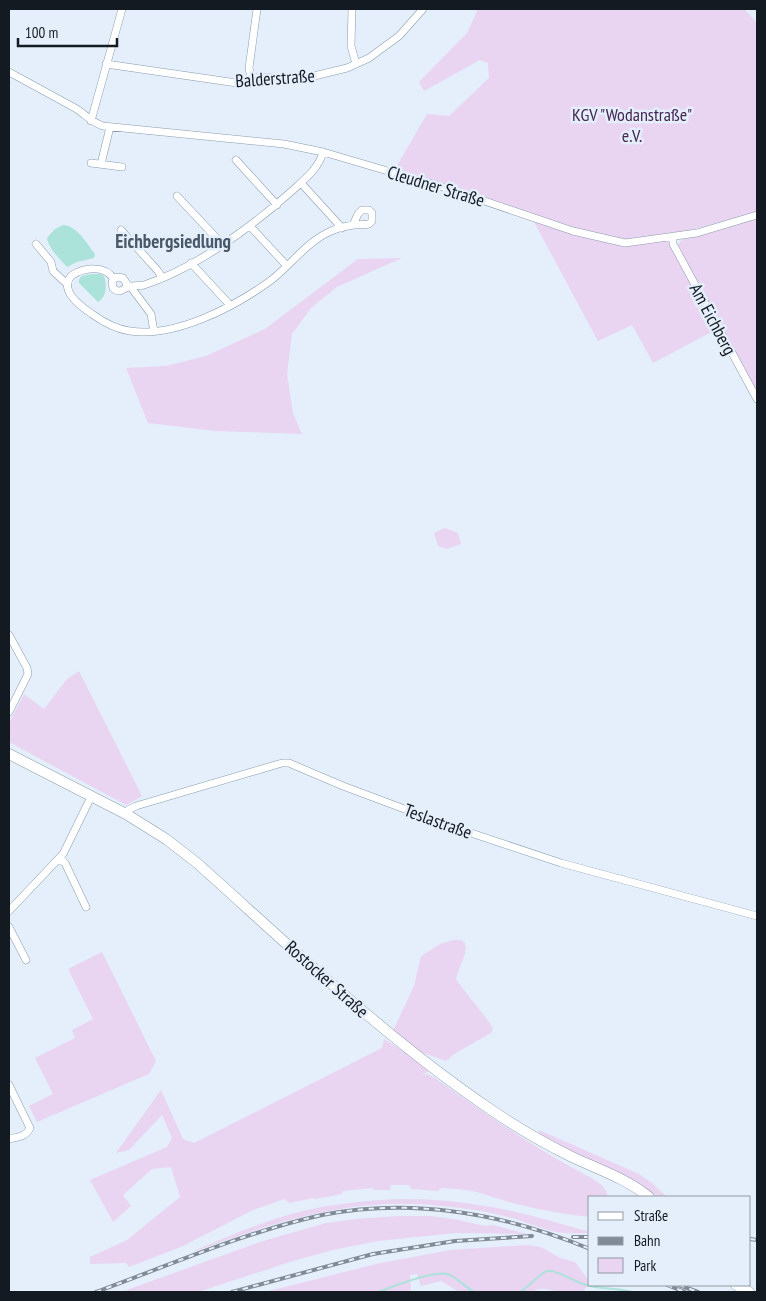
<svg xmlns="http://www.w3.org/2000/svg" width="766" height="1301" font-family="'PT Sans Narrow',sans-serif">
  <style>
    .green { fill: #e9d4f2 }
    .water { fill: #abe2d9 }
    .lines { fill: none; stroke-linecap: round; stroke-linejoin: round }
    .stream { stroke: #abe2d9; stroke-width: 2 }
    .street-casing { stroke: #8a9bad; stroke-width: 8 }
    .secondary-casing { stroke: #8a9bad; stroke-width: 11 }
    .street { stroke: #fff; stroke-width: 7 }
    .secondary { stroke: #fff; stroke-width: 10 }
    .rail-casing { stroke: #828b95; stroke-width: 4 }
    .rail { stroke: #e4effb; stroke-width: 2; stroke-dasharray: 5.5; stroke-linecap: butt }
    .labels { text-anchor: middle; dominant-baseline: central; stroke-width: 5; stroke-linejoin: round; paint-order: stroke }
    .street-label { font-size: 18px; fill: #141a21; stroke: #e4effb }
    .park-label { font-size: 18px; fill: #462553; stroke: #e4effb }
    .neighbourhood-label { font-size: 19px; font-weight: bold; fill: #495869; stroke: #e4effb }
  </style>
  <rect width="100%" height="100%" fill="#e4effb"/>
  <path class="green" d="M478 9H744L757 23V213L667 236 624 241 585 231 460 189 395 169 427 114 449 116 489 78 488 63 480 60 424 91 419 82 467 33Z
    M757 217V393L678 245 681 240Z
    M534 222 625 243 673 240 719 328 653 363 632 325 598 341Z
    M402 258 337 287 311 308 292 334 287 374 293 413 302 434 216 431 148 423 126 368 166 366 206 356 265 329 358 259Z
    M445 528 458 533 461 544 447 549 438 546 434 533Z
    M79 671 142 796 126 805 9 742V723L24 694 44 709 67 679Z
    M454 940H461L465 943C468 954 458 968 456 979 468 997 482 1011 493 1028L491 1033 454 1054 446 1061 415 1050 393 1031 414 986 421 956 442 943Z
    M102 952 156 1061 149 1074 37 1122 29 1106 53 1094 35 1058 75 1038 72 1030 93 1019 68 969Z
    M384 1039 432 1069 422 1075 427 1074 435 1078C487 1115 539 1151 595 1180 601 1185 608 1189 607 1197H590V1217C553 1213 514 1205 480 1193 468 1189 453 1189 441 1188L438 1191 411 1189 409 1185H391L390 1190H375L371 1188 343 1191 342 1194 315 1199 313 1198 290 1203 284 1199 253 1210 183 1246 129 1267 126 1263 90 1264V1257L127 1240 180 1197 171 1167 152 1169 123 1195 131 1206 113 1222 90 1180 167 1147 172 1138 162 1115 129 1150 116 1153 161 1090 183 1139 194 1143 382 1048Z
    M539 1130 639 1174 653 1184 667 1197H655L648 1191 540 1136Z
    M397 1199C424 1199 451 1200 478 1205 516 1210 553 1222 590 1232V1233C579 1233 567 1234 556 1232 541 1229 527 1222 512 1218 490 1212 465 1208 441 1206 352 1196 276 1222 193 1252L198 1249C230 1236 261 1222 295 1213 328 1204 363 1201 397 1199Z
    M398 1216H431L459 1220 485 1226 493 1225 527 1234 456 1233 378 1241 333 1250 293 1261 198 1292H121L263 1241 326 1223 355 1219Z
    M527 1245 541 1247 560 1258 575 1262 590 1282 583 1292C576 1292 568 1293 561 1292 550 1291 543 1285 532 1292H459L441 1281 421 1286 417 1274 410 1275 411 1290 406 1292H265L376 1264 450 1250Z"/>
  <path class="water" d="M63 225C78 226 86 243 95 254L94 258 77 262 67 267C60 259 49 249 47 238L55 229Z
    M92 274H100L104 276C107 285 107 297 98 302L79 283C78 275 85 275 92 274Z"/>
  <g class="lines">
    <path class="stream" d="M379 1292C394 1286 432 1271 448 1274 452 1275 469 1289 474 1292
      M520 1292C527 1288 543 1271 547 1271 555 1269 574 1281 583 1284 599 1290 616 1287 632 1292"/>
    <defs>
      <path id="street" d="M352 9 351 46 356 64
        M106 64 237 83 259 77 282 78 310 77 347 68 369 58 399 36 423 9
        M9 72 75 108C85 114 91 122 103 126L284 144 323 152 449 189 573 231 625 243 697 233 757 215
        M251 78 249 68 257 9
        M91 121 122 9
        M236 160 277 205
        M91 163 122 167
        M101 164 110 127
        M301 183 342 228
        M177 196 223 245
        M250 226 287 266
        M121 230 158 271 162 277
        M673 237V244L757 399
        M36 244 51 262 53 271 67 284
        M191 263 230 305
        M114 279C105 265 84 267 71 276 59 290 80 306 92 314 103 322 115 329 130 331 175 338 234 307 270 281 289 267 304 245 325 234 334 229 345 226 354 225 360 224 364 225 369 224L372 221V213L369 210H362L358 214 353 225
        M114 279 112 282 113 288C121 295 122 288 129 287 134 285 139 286 144 285 196 268 253 226 293 190 305 179 319 168 323 152
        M114 279 117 277 123 278 127 284 126 287
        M130 286 151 314 154 332
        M9 635 27 668 28 674 9 712
        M126 814 128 810 136 806 282 763H289L343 786 450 826 561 863 757 916
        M59 859 65 863 86 907
        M9 911 63 854 91 797
        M9 927 26 960
        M9 1085 30 1128C26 1137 17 1137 9 1139"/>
      <path id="secondary" d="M9 754 126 814 166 839 197 863C292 948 384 1037 490 1109 516 1127 544 1143 572 1157 598 1169 627 1179 649 1197
        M736 1285 749 1292"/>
    </defs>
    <use href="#street" class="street-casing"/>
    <use href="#secondary" class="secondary-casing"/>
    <use href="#street" class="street"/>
    <use href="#secondary" class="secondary"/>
    <defs>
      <path id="rail" d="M573 1237H590
        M750 1239 757 1240
        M667 1285 685 1292
        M679 1285 698 1292
        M96 1292C170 1265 245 1232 322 1215 414 1197 505 1214 590 1249
        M232 1292 373 1254 455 1241 532 1236"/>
    </defs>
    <use href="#rail" class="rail-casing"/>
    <use href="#rail" class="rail"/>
  </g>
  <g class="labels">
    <g class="street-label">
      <text transform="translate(275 78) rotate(-4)">Balderstraße</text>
      <text transform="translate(436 186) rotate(17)">Cleudner Straße</text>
      <text transform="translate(713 319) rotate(62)">Am Eichberg</text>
      <text transform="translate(438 821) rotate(20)">Teslastraße</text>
      <text transform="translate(327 979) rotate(42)">Rostocker Straße</text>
    </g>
    <g class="park-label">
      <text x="632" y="114">KGV "Wodanstraße"<tspan x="632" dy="21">e.V.</tspan></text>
    </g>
    <g class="neighbourhood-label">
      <text x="173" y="241">Eichbergsiedlung</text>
    </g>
  </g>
  <rect width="766" height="1301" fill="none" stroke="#141a21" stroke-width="20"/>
  <rect x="588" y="1196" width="162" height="90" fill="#e4effb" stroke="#919aa4"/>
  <rect x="598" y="1212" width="25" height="8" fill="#ffffff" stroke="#919aa4"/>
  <text x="634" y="1221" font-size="15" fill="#141a21">Straße</text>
  <rect x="598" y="1237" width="25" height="8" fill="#828b95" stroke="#919aa4"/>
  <text x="634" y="1246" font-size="15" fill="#141a21">Bahn</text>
  <rect x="598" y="1258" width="25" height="15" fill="#e9d4f2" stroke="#919aa4"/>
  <text x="634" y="1271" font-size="15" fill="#141a21">Park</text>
  <path d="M18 38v8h99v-8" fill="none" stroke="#141a21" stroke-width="2.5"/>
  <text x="25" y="38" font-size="15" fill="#141a21" stroke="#e4effb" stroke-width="4" paint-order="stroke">100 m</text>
</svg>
